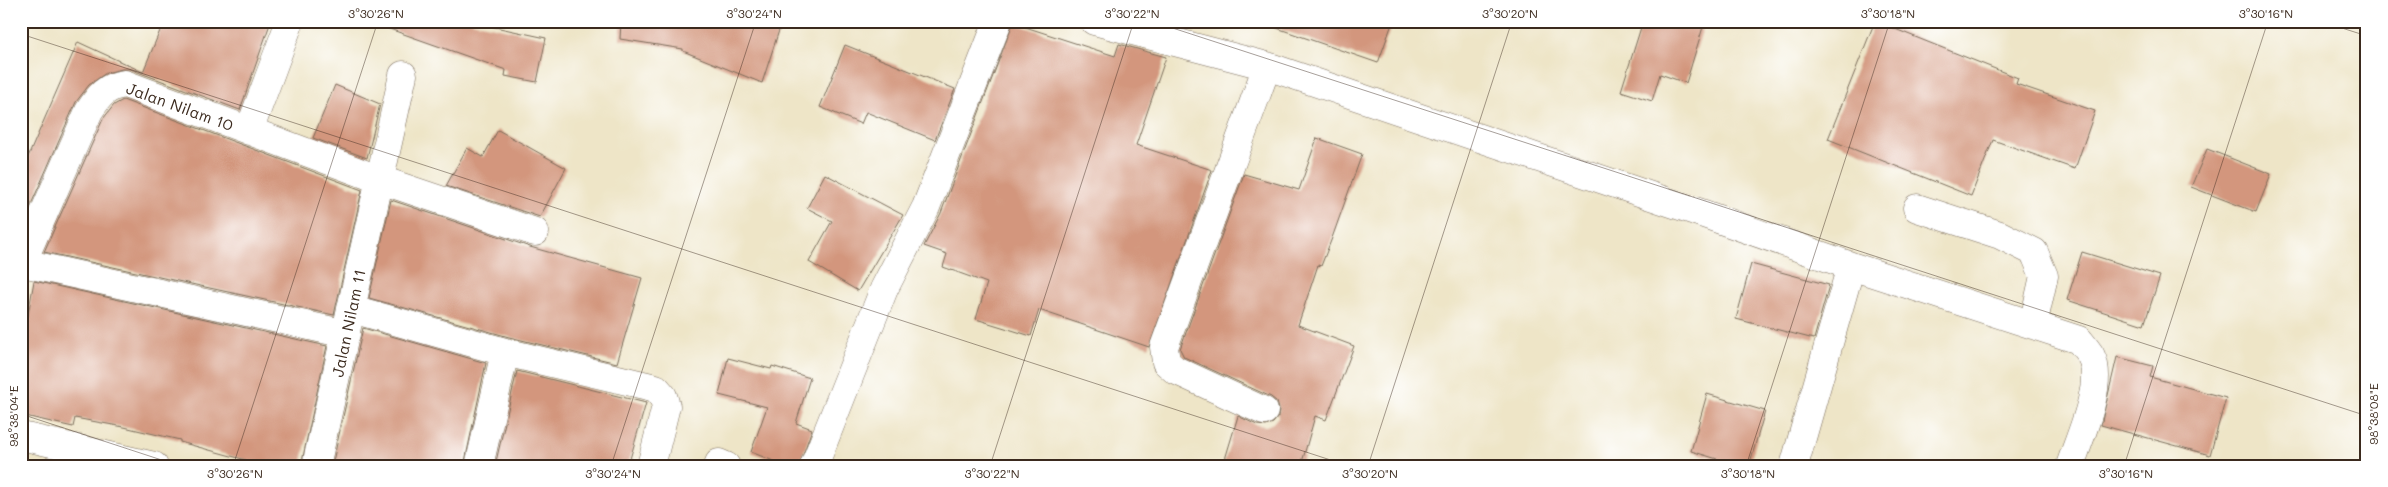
<svg xmlns="http://www.w3.org/2000/svg" width="2388" height="487" font-family="Mali,sans-serif">
  <style>
    .building { fill: #d3967d }
    .lines { fill: none; stroke-linecap: round; stroke-linejoin: round }
    .minor-casing { stroke: #7a6b59; stroke-width: 29 }
    .minor { stroke: #fff; stroke-width: 28 }
    .ticks { fill: none; stroke: #3b2a1e; stroke-width: 1; stroke-opacity: 0.45 }
    .labels { text-anchor: middle; dominant-baseline: central; stroke-width: 4; stroke-linejoin: round; paint-order: stroke }
    .street-label { font-size: 16px; fill: #3b2a1e; stroke: #fff }
    .neatline { fill: none; stroke: #3b2a1e; stroke-width: 2 }
    .ticks-label { font-size: 12px; text-anchor: middle; fill: #3b2a1e }
  </style>
  <rect width="100%" height="100%" fill="#fff"/>
  <filter id="ink" filterUnits="userSpaceOnUse"><feTurbulence type="fractalNoise" baseFrequency=".02" numOctaves="2"/><feDisplacementMap in="SourceGraphic" scale="10" xChannelSelector="R" yChannelSelector="G"/><feConvolveMatrix kernelMatrix="1 2 1 2 8 2 1 2 1" color-interpolation-filters="sRGB"/></filter>
  <filter id="wash" filterUnits="userSpaceOnUse"><feTurbulence type="fractalNoise" baseFrequency=".0096" numOctaves="4" result="noise"/><feDisplacementMap in="SourceGraphic" scale="20" xChannelSelector="R" yChannelSelector="G"/><feGaussianBlur stdDeviation="1.12" result="paint"/><feColorMatrix in="noise" values="0 0 0 0 0 0 0 0 0 0 0 0 0 0 0 0 0 1.4 0 .05"/><feComposite in="paint" operator="in"/></filter>
  <g filter="url(#wash)">
    <rect width="100%" height="100%" fill="#eee5c7"/>
    <g id="blocks">
      <path class="building" d="M164 21H271L240 110 130 69H122L106 73 89 85 76 102 29 209 21 205V173L78 42 143 72Z
        M382 21H467L546 38 537 82 505 76 506 70 381 26Z
        M621 21H782L762 83 683 51V49L620 39Z
        M1272 21H1393L1378 63 1271 26Z
        M1643 21H1686L1703 27 1686 83 1660 74 1652 101 1621 91Z
        M1875 21 2018 78 2016 84 2095 111 2075 169 1993 140 1971 196 1828 139Z
        M1013 23 1115 56 1119 44 1166 57 1136 145 1212 170 1149 347 1039 310 1031 336 976 319 987 283 943 267 947 254 924 246 941 213Z
        M845 45 955 89 935 140 866 112 861 124 820 107Z
        M335 85 380 104 367 158 313 138Z
        M123 100 362 190 334 315 44 252 103 119 114 105Z
        M498 130 566 168 540 217 446 186 467 148 483 157Z
        M1317 138 1362 154 1332 238 1321 266 1318 265 1298 325 1354 346 1326 420 1315 416 1301 466H1223L1238 416 1257 425 1266 426 1273 423 1278 417 1279 409 1277 402 1271 397 1184 357 1180 349 1244 174 1299 190Z
        M2207 149 2271 174 2256 212 2191 187Z
        M825 174 903 215 858 291 809 262 832 221 807 208Z
        M391 200 530 247 642 278 617 363 509 337 369 298Z
        M2082 252 2160 276 2144 325 2067 300Z
        M1751 264 1829 285 1814 339 1736 319Z
        M34 281 327 346 301 466H245L246 460 180 442V440L124 427 75 418 73 427 21 415V354Z
        M363 328 486 363 464 466H332Z
        M2117 357 2153 366 2150 377 2226 398 2210 455 2101 425Z
        M728 358 771 369 772 366 810 378 796 423 812 429 799 466H786L751 452 767 407 719 395Z
        M517 371 646 403 628 466H495Z
        M1707 394 1765 411 1749 466H1740L1691 451Z"/>
    </g>
  </g>
  <g filter="url(#ink)">
    <use href="#blocks" fill-opacity="0" stroke="#7a6b59" stroke-width="1"/>
    <g class="lines">
      <defs>
        <path id="minor" d="M1094 21 1267 66 1704 214 1851 266 1794 466
          M249 131 290 21
          M1917 208 2000 235 2034 252 2044 276 2033 325
          M23 263 346 334
          M21 265 89 111C99 96 106 86 125 84L378 179 535 232
          M1851 266 2079 340C2083 345 2088 351 2091 356 2105 384 2079 438 2070 466
          M352 309 505 352 656 388 663 396 666 406 651 466
          M1264 411 1175 370 1166 362 1164 347 1267 66
          M21 436 154 466
          M719 463 726 466
          M316 466 403 75
          M479 466 505 352
          M814 466 884 289 926 207 998 21"/>
      </defs>
      <use href="#minor" class="minor-casing"/>
      <use href="#minor" class="minor"/>
    </g>
  </g>
  <path class="ticks" d="M1151 21 2367 416M2320 21 2367 36M21 34 1349 466M21 414 180 466M233 466 378 21M611 466 756 21M990 466 1134 21M1368 466 1512 21M1746 466 1890 21M2124 466 2268 21"/>
  <g class="labels">
    <g class="street-label">
      <text transform="translate(180 106) rotate(20)">Jalan Nilam 10</text>
      <text transform="translate(348 323) rotate(-78)">Jalan Nilam 11</text>
    </g>
  </g>
  <rect width="2388" height="487" fill="none" stroke="#fff" stroke-width="55"/>
  <rect x="28" y="28" width="2332" height="432" class="neatline"/>
  <g class="ticks-label">
    <text x="376" y="18">3°30'26"N</text>
    <text x="754" y="18">3°30'24"N</text>
    <text x="1132" y="18">3°30'22"N</text>
    <text x="1510" y="18">3°30'20"N</text>
    <text x="1888" y="18">3°30'18"N</text>
    <text x="2266" y="18">3°30'16"N</text>
    <text transform="translate(2374 414) rotate(-90)" y="4">98°38'08"E</text>
    <text transform="translate(14 416) rotate(-90)" y="4">98°38'04"E</text>
    <text x="235" y="478">3°30'26"N</text>
    <text x="613" y="478">3°30'24"N</text>
    <text x="992" y="478">3°30'22"N</text>
    <text x="1370" y="478">3°30'20"N</text>
    <text x="1748" y="478">3°30'18"N</text>
    <text x="2126" y="478">3°30'16"N</text>
  </g>
</svg>
